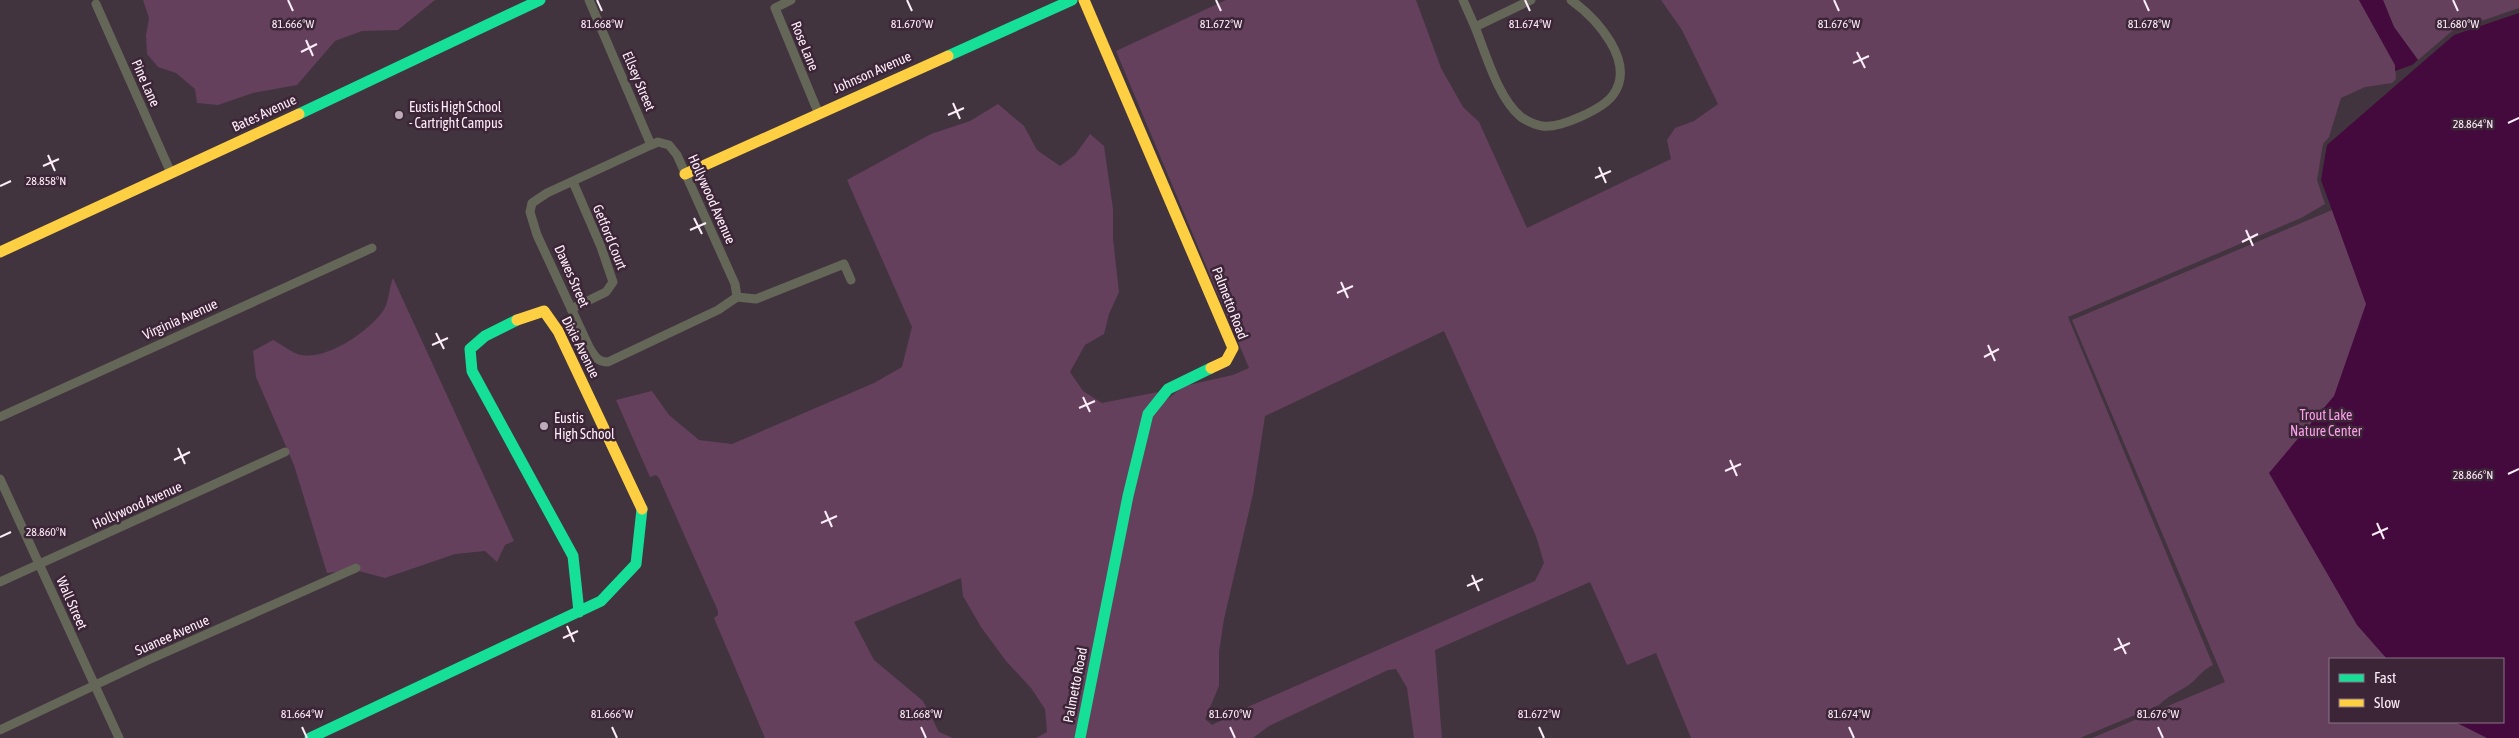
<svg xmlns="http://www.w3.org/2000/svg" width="2519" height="738" font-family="'Asap Condensed',sans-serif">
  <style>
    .green { fill: #64405d; fill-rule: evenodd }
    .water { fill: #44093d }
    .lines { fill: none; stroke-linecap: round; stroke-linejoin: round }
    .street { stroke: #646658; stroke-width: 9 }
    .fast { stroke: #16e098; stroke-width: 11 }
    .slow { stroke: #ffcf43; stroke-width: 11 }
    .ticks { fill: none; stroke: #fdedf9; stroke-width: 2 }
    .poi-dot { fill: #bbacb8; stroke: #3c2537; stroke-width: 2 }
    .labels { text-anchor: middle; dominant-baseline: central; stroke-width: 5; stroke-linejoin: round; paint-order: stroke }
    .street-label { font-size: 14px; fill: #fdedf9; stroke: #3c2537 }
    .poi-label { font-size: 14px; fill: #fdedf9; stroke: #3c2537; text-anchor: start }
    .park-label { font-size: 14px; fill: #fa9fe9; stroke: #3c2537 }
    .ticks-label { font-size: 12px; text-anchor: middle; fill: #fdedf9; stroke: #3c2537; stroke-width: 5; stroke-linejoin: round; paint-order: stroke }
  </style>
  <rect width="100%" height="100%" fill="#41343e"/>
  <path class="green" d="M143 0H435L398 30 362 31 335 41 297 85 253 93 218 105 197 103 195 89 176 73 158 67 147 54 146 35 149 18Z
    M1226 0H1416L1441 68 1463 107 1479 122 1527 228 1671 159 1667 140 1675 128 1694 121 1718 104 1682 30 1661 0H2359L2395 65 2396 79 2392 83 2365 87 2341 98 2329 137 2323 144 2317 180 2325 204 2301 218 2068 317 2213 665C2203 669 2197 679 2189 685 2178 692 2168 696 2159 705L2080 738H1691L1656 653 1627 665 1590 582 1435 650 1442 738H1414L1407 688 1396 669 1388 670 1269 726 1253 738H1085L1133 497 1153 417 1161 404 1184 386 1233 375 1249 368 1116 51ZM1444 331 1536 536 1544 563 1535 581 1250 706 1212 725 1205 719 1219 686V652L1224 619 1253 494 1265 416Z
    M2383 0H2519V8L2452 31 2418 60 2394 27Z
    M998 104 1024 126 1037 150 1060 166 1075 155 1090 134 1104 146 1113 209V239L1119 292 1109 314 1104 334 1085 345 1070 372 1083 391 1102 403 1158 392 1075 738H1036L1047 732 1045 709 1031 688 1006 661 981 627 963 596 961 578 854 622 874 660 923 701 939 732 953 738H765L714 618 718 615V611L659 478 656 475 650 477 616 400 652 391 669 415 699 440 732 444 874 383 902 367 912 327 847 180 931 134 970 121Z
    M2519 131V738H2092L2225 682 2072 320ZM2330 659H2503V722H2330Z
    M393 278 514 541 505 545 497 562 485 551 455 554 385 578 355 570 327 573 294 465 256 377 253 351 273 340C281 344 292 353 301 355 327 360 368 332 383 311 389 303 389 287 393 278Z"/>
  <path class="water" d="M2359 0H2383L2394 27 2418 60 2412 65 2395 71V65Z
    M2519 13V738H2487L2455 722H2503V659H2387L2357 625 2269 473 2334 396 2366 304 2321 180 2327 145 2454 35Z"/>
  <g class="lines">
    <path class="street" d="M589 0 651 145
      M791 0 775 8 818 112
      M1463 0 1475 27
      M1531 0 1475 27C1486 54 1498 98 1521 117 1527 121 1535 125 1542 126 1559 129 1603 109 1613 95 1637 62 1596 18 1571 0
      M96 4 171 173
      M737 297 735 284 677 155 669 145 658 142 651 145 547 193 532 203 530 212 537 235 589 347C594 355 597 362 608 362L718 310 737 297 756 299 844 264 851 280
      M571 309 606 292 613 282 601 247 573 182
      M0 417 372 248
      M0 479 119 738
      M0 582 285 452
      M0 730 146 661 356 568"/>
    <path class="fast" d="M948 56 1072 0
      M299 114 540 0
      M517 320 485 336 470 349 472 371 573 556 579 612
      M310 738 601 601 636 564 642 509
      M1080 738 1128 496 1148 414 1168 389 1211 368"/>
    <path class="slow" d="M1084 0 1233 348 1226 361 1211 368
      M685 174 948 56
      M0 252 299 114
      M517 320 544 311 558 331 642 509"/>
  </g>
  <path class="ticks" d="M288 0 293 11M597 0 602 11M907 0 912 11M1216 0 1221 11M1525 0 1530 11M1834 0 1839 11M2144 0 2149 11M2453 0 2458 11M306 40 313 56M301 52 317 44M1857 52 1865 68M1853 63 1869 56M953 103 960 119M948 115 964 108M2508 123 2519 118M48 155 55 171M43 166 59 159M1599 167 1606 183M1595 178 1611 171M0 186 11 181M694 218 702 234M690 230 706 223M2246 230 2253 246M2242 242 2258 234M1341 282 1348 298M1337 293 1353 286M436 333 444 349M432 345 448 338M1988 345 1995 361M1984 357 1999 349M1083 397 1090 412M1079 408 1095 401M178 448 185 464M174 460 190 452M1730 460 1737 476M1725 471 1741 464M2508 474 2519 469M825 511 832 527M821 523 837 516M2377 523 2384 539M2372 535 2388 528M0 537 11 532M1472 575 1479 591M1467 586 1483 579M567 626 574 642M563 638 578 631M2118 638 2126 654M2114 650 2130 643M302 727 307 738M612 727 617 738M921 727 926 738M1230 727 1235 738M1539 727 1544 738M1849 727 1854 738M2158 727 2163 738"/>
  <g class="poi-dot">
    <circle cx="399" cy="115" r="5"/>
    <circle cx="544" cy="426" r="5"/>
  </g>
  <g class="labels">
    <g class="street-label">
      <text transform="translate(805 46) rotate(68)">Rose Lane</text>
      <text transform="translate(872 72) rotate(-24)">Johnson Avenue</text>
      <text transform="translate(639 81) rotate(67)">Ellsey Street</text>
      <text transform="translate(146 83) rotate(66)">Pine Lane</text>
      <text transform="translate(264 113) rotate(-25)">Bates Avenue</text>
      <text transform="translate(712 199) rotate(66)">Hollywood Avenue</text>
      <text transform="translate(610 237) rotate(68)">Getford Court</text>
      <text transform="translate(572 276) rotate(66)">Dawes Street</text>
      <text transform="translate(1230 303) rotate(69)">Palmetto Road</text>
      <text transform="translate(180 319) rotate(-24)">Virginia Avenue</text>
      <text transform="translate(581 347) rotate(63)">Dixie Avenue</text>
      <text transform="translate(137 505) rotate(-24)">Hollywood Avenue</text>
      <text transform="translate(72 603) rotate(66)">Wall Street</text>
      <text transform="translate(172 635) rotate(-24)">Suanee Avenue</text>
      <text transform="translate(1075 685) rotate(-79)">Palmetto Road</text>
    </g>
    <g class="poi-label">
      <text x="409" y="107">Eustis High School<tspan x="409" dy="16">- Cartright Campus</tspan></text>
      <text x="554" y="418">Eustis<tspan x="554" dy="16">High School</tspan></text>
    </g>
    <g class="park-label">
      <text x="2326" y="415">Trout Lake<tspan x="2326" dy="16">Nature Center</tspan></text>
    </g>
  </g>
  <g class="ticks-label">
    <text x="293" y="28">81.666°W</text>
    <text x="602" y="28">81.668°W</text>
    <text x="912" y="28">81.670°W</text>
    <text x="1221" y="28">81.672°W</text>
    <text x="1530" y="28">81.674°W</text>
    <text x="1839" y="28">81.676°W</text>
    <text x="2149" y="28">81.678°W</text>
    <text x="2458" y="28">81.680°W</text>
    <text x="2473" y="128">28.864°N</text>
    <text x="46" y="185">28.858°N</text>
    <text x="2473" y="479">28.866°N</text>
    <text x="46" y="536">28.860°N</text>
    <text x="302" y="718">81.664°W</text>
    <text x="612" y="718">81.666°W</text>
    <text x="921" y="718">81.668°W</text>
    <text x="1230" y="718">81.670°W</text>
    <text x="1539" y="718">81.672°W</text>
    <text x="1849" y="718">81.674°W</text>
    <text x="2158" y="718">81.676°W</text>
  </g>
  <rect x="2329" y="658" width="175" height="65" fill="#3c2537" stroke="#897585"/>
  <rect x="2339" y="674" width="25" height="8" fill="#16e098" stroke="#897585"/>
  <text x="2374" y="683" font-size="15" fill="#fdedf9">Fast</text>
  <rect x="2339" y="699" width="25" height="8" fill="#ffcf43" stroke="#897585"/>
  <text x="2374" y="708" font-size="15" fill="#fdedf9">Slow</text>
</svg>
